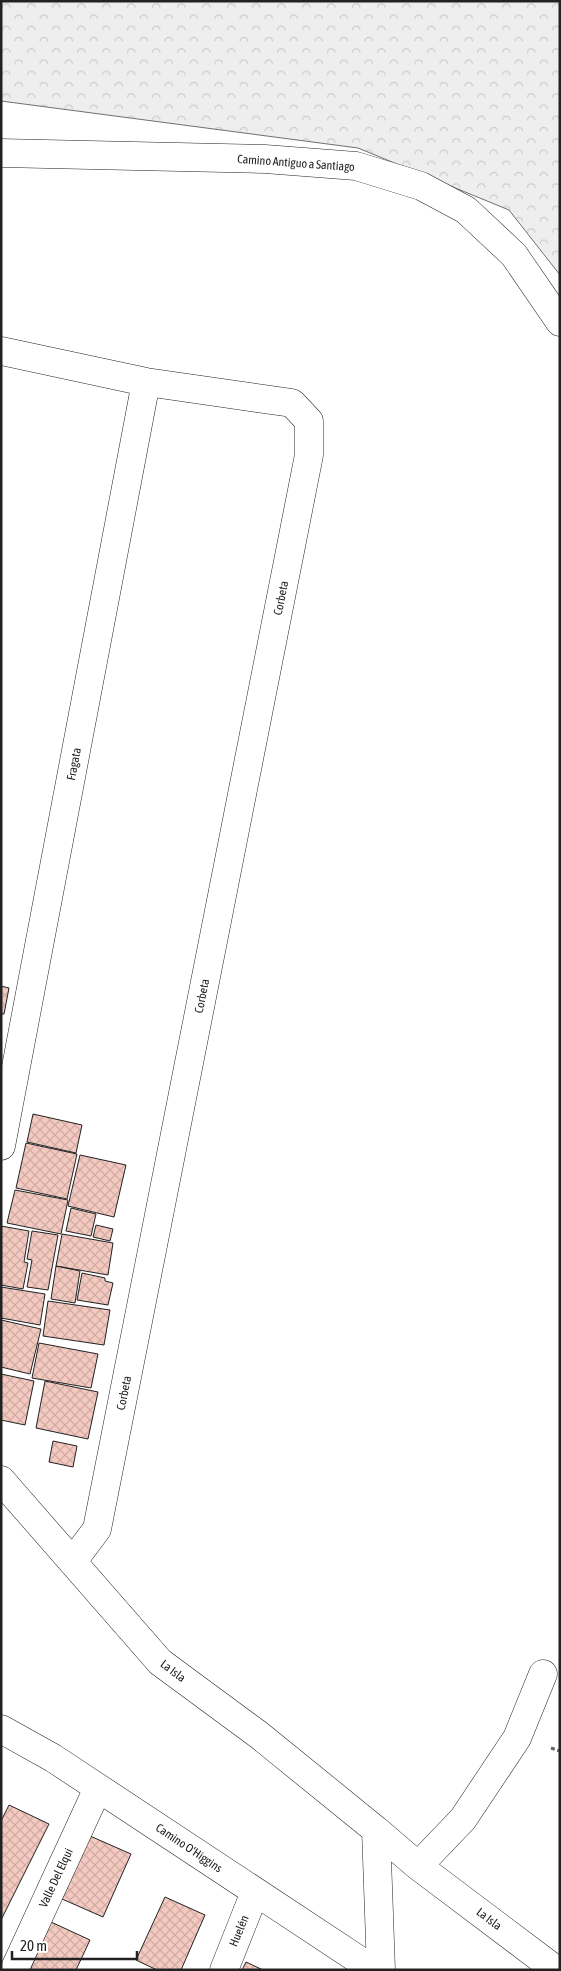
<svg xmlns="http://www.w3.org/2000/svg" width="561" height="1971" font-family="'Asap Condensed',sans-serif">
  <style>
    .forest { fill: url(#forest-crowns); stroke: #6f6f6f }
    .building { fill: url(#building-cross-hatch); stroke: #222 }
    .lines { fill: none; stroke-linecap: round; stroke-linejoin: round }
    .street-casing { stroke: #222; stroke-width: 29 }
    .secondary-casing { stroke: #222; stroke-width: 29 }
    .path { stroke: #646464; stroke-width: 3; stroke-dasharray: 4 2.5; stroke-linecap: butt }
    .street { stroke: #fff; stroke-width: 28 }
    .secondary { stroke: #fff; stroke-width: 28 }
    .labels { text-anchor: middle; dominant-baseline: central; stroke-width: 4; stroke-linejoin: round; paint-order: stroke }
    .street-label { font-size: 12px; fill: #222; stroke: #fff }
  </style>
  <defs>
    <pattern id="forest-crowns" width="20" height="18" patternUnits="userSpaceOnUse" patternTransform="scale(1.25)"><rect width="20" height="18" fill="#eee"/><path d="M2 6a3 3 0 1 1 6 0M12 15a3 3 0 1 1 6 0" fill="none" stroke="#ccc"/></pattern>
    <pattern id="building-cross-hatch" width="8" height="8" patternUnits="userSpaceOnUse" patternTransform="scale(1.25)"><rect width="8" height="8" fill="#f3c9c0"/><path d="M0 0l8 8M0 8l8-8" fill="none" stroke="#d0aca5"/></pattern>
  </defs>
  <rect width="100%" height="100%" fill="#fff"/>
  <path class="forest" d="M1 1H560V275L509 210 358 148 1 101Z"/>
  <path class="building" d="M1 986 9 988 4 1014H1Z
    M33 1114 82 1125 76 1153 27 1142Z
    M26 1143 77 1154 67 1199 16 1188Z
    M80 1155 126 1165 114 1217 68 1206Z
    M15 1190 68 1200 61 1234 7 1223Z
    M71 1208 96 1214 91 1236 66 1231Z
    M96 1225 113 1229 110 1241 93 1237Z
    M1 1226 29 1231 24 1262 28 1263 23 1289 1 1285Z
    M32 1231 58 1235 48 1290 27 1287 32 1260 27 1259Z
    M62 1234 113 1243 108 1275 56 1266Z
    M56 1266 80 1271 75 1303 51 1299Z
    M82 1273 105 1278V1281L113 1283 108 1305 77 1300Z
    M1 1287 45 1294 40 1325 1 1318Z
    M48 1301 110 1310 104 1345 43 1336Z
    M1 1320 41 1329 30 1374 1 1367Z
    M39 1343 98 1354 91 1388 32 1378Z
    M1 1374 34 1381 25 1425 1 1420Z
    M45 1381 98 1392 88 1439 36 1428Z
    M53 1441 77 1446 73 1467 49 1462Z
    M9 1805 49 1824 1 1920V1821Z
    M90 1836 131 1854 103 1917 62 1899Z
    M165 1897 205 1915 181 1970H157L136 1960Z
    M51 1922 90 1940 76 1970H30Z
    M246 1962 263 1970H242Z"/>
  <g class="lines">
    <defs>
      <path id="street" d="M1 351 146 382 292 403 309 421V455L97 1529 73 1561
        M1 1146 146 382
        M1 1480 160 1662 259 1735 376 1830 381 1970
        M1 1729 53 1758 374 1970
        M376 1830 418 1866 556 1970
        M418 1866 463 1819 517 1738 543 1674
        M15 1968 98 1788
        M224 1970 255 1892"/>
      <path id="secondary" d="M1 153 265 159 356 166 421 186 466 210 514 255 560 322"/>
    </defs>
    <use href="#street" class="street-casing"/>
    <use href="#secondary" class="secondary-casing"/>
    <path class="path" d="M551 1748 560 1751"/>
    <use href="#street" class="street"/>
    <use href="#secondary" class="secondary"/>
  </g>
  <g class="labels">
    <g class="street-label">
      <text transform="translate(296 163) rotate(4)">Camino Antiguo a Santiago</text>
      <text transform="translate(281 598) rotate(-79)">Corbeta</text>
      <text transform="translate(74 764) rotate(-79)">Fragata</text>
      <text transform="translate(202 996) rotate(-79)">Corbeta</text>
      <text transform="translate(124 1393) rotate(-79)">Corbeta</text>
      <text transform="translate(173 1671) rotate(37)">La Isla</text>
      <text transform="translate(189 1848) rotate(34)">Camino O'Higgins</text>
      <text transform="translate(56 1878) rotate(-65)">Valle Del Elqui</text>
      <text transform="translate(489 1919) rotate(37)">La Isla</text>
      <text transform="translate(239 1931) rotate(-68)">Huelén</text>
    </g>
  </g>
  <rect width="561" height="1971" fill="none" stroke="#222222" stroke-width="5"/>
  <path d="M12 1951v8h125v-8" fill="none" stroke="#222222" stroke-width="2.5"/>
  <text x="20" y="1951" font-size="15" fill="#222222" stroke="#ffffff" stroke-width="4" paint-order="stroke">20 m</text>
</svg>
